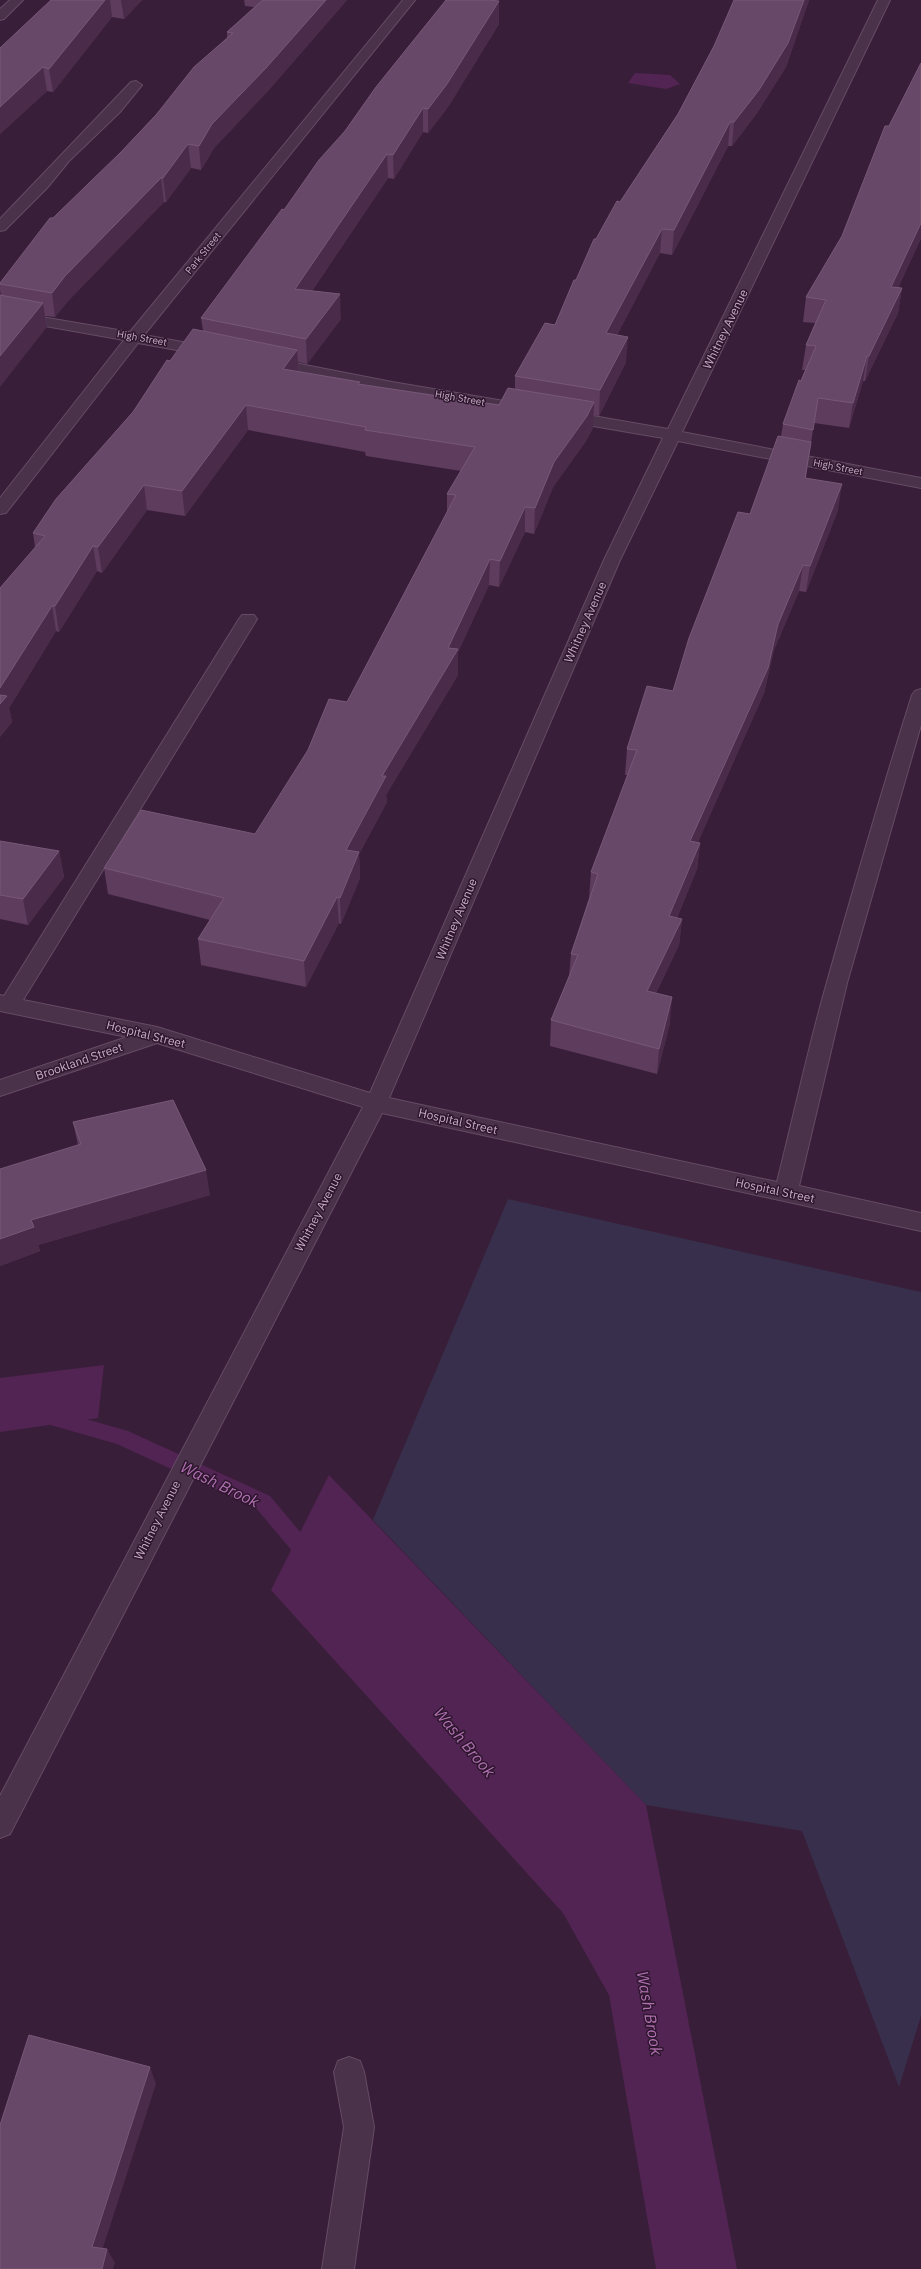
<svg xmlns="http://www.w3.org/2000/svg" width="921" height="2269" font-family="'IBM Plex Sans',sans-serif">
  <style>
    .green { fill: #372f4b }
    .water { fill: #522453 }
    .lines { fill: none; stroke-linecap: round; stroke-linejoin: round }
    .stream { fill: #522453; fill-rule: evenodd }
    .minor-casing { stroke: #654c64; stroke-width: 2 }
    .minor { fill: #4a324a; fill-rule: evenodd }
    .wall { fill: #5d3c5d }
    .shaded-wall { fill: #4a2b4a }
    .building { fill: #684868; stroke: #775877 }
    .labels { text-anchor: middle; dominant-baseline: central; stroke-width: 3; stroke-linejoin: round; paint-order: stroke }
    .far-street-label { font-size: 10px; fill: #c7acc6; stroke: #2e172e }
    .street-label { font-size: 12px; fill: #c7acc6; stroke: #2e172e }
    .near-water-label { font-size: 16px; font-style: italic; fill: #b171b2; stroke: #2e172e }
  </style>
  <rect width="100%" height="100%" fill="#391e39"/>
  <path class="green" d="M508 1199 921 1292V2016L899 2087 802 1831 646 1805 373 1520Z"/>
  <path class="water" d="M635 73 670 75 680 84 666 89 628 83Z
    M104 1365 98 1418 0 1432V1378Z
    M329 1475 646 1805 737 2269H656L609 1995 563 1913 271 1590Z"/>
  <g class="lines">
    <path class="stream" d="M47 1408 128 1431 270 1496 317 1552 320 1558 317 1564 310 1567 303 1564 256 1508 117 1444 40 1422 38 1416 40 1410Z"/>
    <defs>
      <path id="minor" d="M10 0H23L4 19 0 20V9Z
        M403 0H415L144 335 215 348 218 351 215 354 210 356 138 343 6 513 0 514V498L124 340 0 318V310L130 332Z
        M878 0H890L682 432 921 478V488L678 441 620 560 389 1098 777 1182C794 1115 808 1048 827 982 854 886 882 790 912 695L915 691 921 689V725L847 983 799 1186 921 1213V1231L382 1113 10 1834 0 1838V1796L363 1107 157 1043 0 1096V1080L127 1037 0 1011V995L4 996 239 619 242 615H254L257 619 23 1000 157 1027 370 1093 604 560 663 438 564 421 558 419 556 416 558 413 564 411 668 429Z
        M136 81 142 85 120 112 69 161 47 188 5 230 0 231V219L131 82Z
        M269 358 392 382 528 405 534 407 536 410 534 413 528 415 392 392 264 366 261 363 264 360Z
        M349 2057 360 2061 364 2072 374 2127 354 2269H322L344 2127 334 2072 338 2061Z"/>
    </defs>
    <use href="#minor" class="minor-casing"/>
    <use href="#minor" class="minor"/>
  </g>
  <path class="wall" d="M51 0H142L124 19 112 17 53 92 47 91 0 134V48Z
    M244 0H347L267 92 214 148 201 170 191 168 166 202H164L68 301 55 317 46 316 47 327 1 296 0 290V283L53 218 121 152 227 38V32L254 7 245 6Z
    M734 0H809L786 67 757 113 732 146H728L672 255 660 253 617 335 626 362 599 416 593 415V428L586 441 553 487 534 534 525 532 499 587 489 585 458 652V675L386 795 387 802 359 854 360 878 341 924 339 923 306 987 201 965 198 939 210 920 108 894 104 868 255 834 347 702 447 512V494L461 471 366 456 365 452 248 430 185 516 147 510 102 573 97 571 59 632 56 631 9 708 12 722 0 737 35 547 33 533 133 412 170 361 203 331 201 318 284 210 499 1V24L448 107 428 133 423 132 394 179 388 178 312 291 341 319 307 364 298 362 299 372 360 385 499 405 515 389V376L555 325 576 280 596 239 678 114 714 46Z
    M921 63V238L898 288H902L898 313 865 381H863L849 428 814 423 806 478 838 510 806 592 799 591 774 650 764 693 698 842 700 843 697 869 677 918 682 919 679 945 656 993 670 1023 657 1074 550 1046 551 1020 569 976 571 954 589 898 591 872 628 775H625L627 749 673 691 750 514 781 436 783 424 805 370H802L806 345 815 323 803 322 806 297 842 236 889 126Z
    M0 841 59 851 64 877 28 925 0 919Z
    M73 1122 210 1195 38 1245 40 1251 0 1266 78 1145Z"/>
  <path class="shaded-wall" d="M105 0H110L112 17 53 92 49 69Z
    M121 0H142L124 19Z
    M326 0H347L267 92 214 148 201 170 199 146 212 124Z
    M804 0H809L786 67 757 113 732 146 734 122Z
    M499 1V24L448 107 428 133V109Z
    M43 67 47 91 0 134V107Z
    M423 108V132L394 179 393 155Z
    M730 122 728 146 672 255 674 230Z
    M188 144 191 168 166 202 163 178Z
    M387 154 388 178 297 313 295 289Z
    M161 178 164 202 68 301 55 317 52 293 65 276Z
    M921 223V238L887 312 891 287Z
    M662 229 660 253 605 358 606 333Z
    M902 288 898 313 865 381 869 356Z
    M340 294 341 319 307 364 306 339Z
    M43 303 47 327 0 387V356Z
    M628 337 626 362 599 416 600 390Z
    M297 350 299 375 283 369Z
    M867 356 863 381 849 428 853 403Z
    M594 402 593 428 586 441 553 487 534 534 535 508 554 462Z
    M246 405 248 430 185 516 182 491Z
    M842 484 838 510 806 592 810 566Z
    M144 485 147 510 102 573 98 547Z
    M525 507V532L499 587 500 561Z
    M93 546 97 571 59 632 55 606Z
    M490 559 489 585 458 652V675L386 795 387 802 359 854 360 878 341 924 340 898 346 850 382 776 448 648Z
    M803 565 799 591 774 650 764 693 687 867 690 841Z
    M52 606 56 631 9 708 12 722 0 737V688Z
    M700 843 697 869 667 942 669 916Z
    M59 851 64 877 28 925 23 899Z
    M337 897 339 923 306 987 304 961Z
    M682 919 679 945 644 1017 647 991Z
    M672 997 670 1023 657 1074 659 1049Z
    M206 1170 210 1195 38 1245 40 1251 0 1266V1239L31 1220Z
    M150 2067 156 2084 99 2260 92 2247Z
    M107 2249 115 2263 113 2269H102Z"/>
  <path class="building" d="M51 0H105L49 69 43 67 0 107V48Z
    M263 0H326L266 68 212 124 199 146 188 144 163 178H161L65 276 52 293 0 284V283L50 218H53L121 152 156 115 194 67 233 33 227 32Z
    M446 0H488L499 1 447 84 428 109 423 108 393 155 387 154 295 289 340 294 306 339 201 318 282 209 284 210 319 160 345 131 376 87Z
    M734 0H804L788 43 759 90 734 122H730L674 230 662 229 606 333 628 337 600 390 515 376 545 323 555 325 574 280H576L594 239H596L617 201 620 202 678 114 714 46Z
    M921 63V205L920 207H921V223L891 287 902 288 869 356H867L853 403 818 398 813 430 783 424 799 380 801 381 816 346 806 345 826 300 806 297 842 236 885 126H889Z
    M0 295 43 303 0 356Z
    M193 329 297 350 283 369 360 382 358 384 499 405 508 388 594 402 587 416 554 462 535 508 525 507 500 561 490 559 448 648 458 649 382 776H386L346 850 359 852 340 898 337 897 304 961 198 939 224 898 104 868 141 810 255 834 308 750 329 699 347 702 456 495 447 494 475 447 365 430 366 427 246 405 182 491 144 485 98 547 93 546 55 606H52L0 688V588L45 536 33 533 56 499 133 412 167 360 170 361Z
    M778 436 811 442 805 478 842 484 810 566 803 565 778 624 768 668 690 841 700 843 669 916 682 919 647 991 672 997 659 1049 551 1020 578 955 571 954 598 874 591 872 637 750 627 749 647 686 673 691 689 638 738 512 750 514Z
    M0 695 7 696 0 704Z
    M0 841 59 851 23 899 0 895Z
    M173 1100 206 1170 31 1220 34 1227 0 1239V1169L81 1144 73 1122Z
    M29 2035 150 2067 92 2247 107 2249 102 2269H0V2125Z"/>
  <g class="labels">
    <g class="far-street-label">
      <text transform="translate(203 253) rotate(-51)">Park Street</text>
      <text transform="translate(142 338) rotate(10)">High Street</text>
      <text transform="translate(460 398) rotate(10)">High Street</text>
      <text transform="translate(838 467) rotate(11)">High Street</text>
    </g>
    <g class="street-label">
      <text transform="translate(725 329) rotate(-64)">Whitney Avenue</text>
      <text transform="translate(585 622) rotate(-66)">Whitney Avenue</text>
      <text transform="translate(456 919) rotate(-67)">Whitney Avenue</text>
      <text transform="translate(146 1034) rotate(14)">Hospital Street</text>
      <text transform="translate(79 1061) rotate(-19)">Brookland Street</text>
      <text transform="translate(458 1121) rotate(13)">Hospital Street</text>
      <text transform="translate(775 1190) rotate(12)">Hospital Street</text>
      <text transform="translate(318 1212) rotate(-62)">Whitney Avenue</text>
      <text transform="translate(157 1520) rotate(-63)">Whitney Avenue</text>
    </g>
    <g class="near-water-label">
      <text transform="translate(220 1484) rotate(26)">Wash Brook</text>
      <text transform="translate(465 1742) rotate(50)">Wash Brook</text>
      <text transform="translate(650 2013) rotate(80)">Wash Brook</text>
    </g>
  </g>
</svg>
